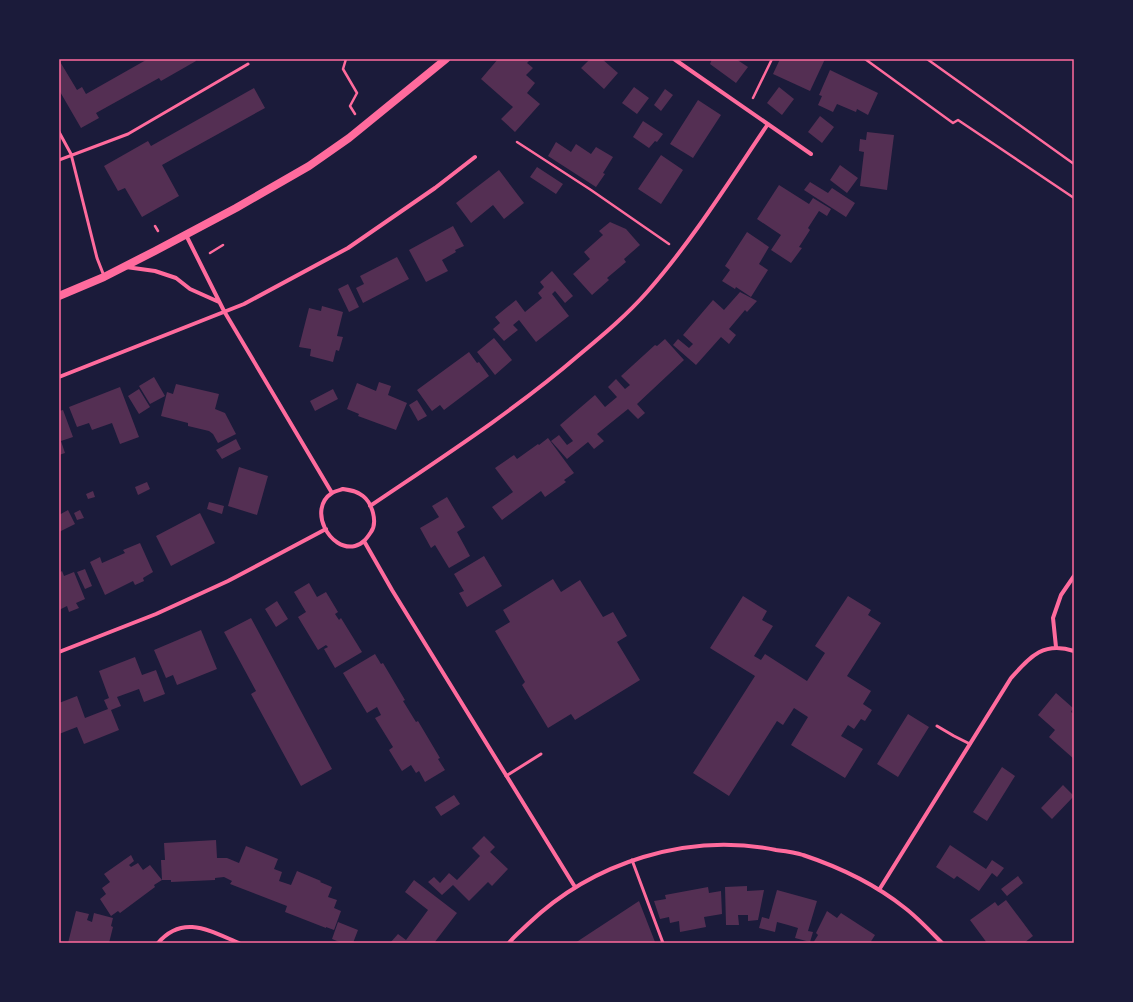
<svg xmlns="http://www.w3.org/2000/svg" width="1133" height="1002" font-family="'Open Sans',sans-serif">
  <style>
    .building { fill: #542f53 }
    .lines { fill: none; stroke-linecap: round; stroke-linejoin: round }
    .path { stroke: #ff6b9d; stroke-width: 2.5 }
    .service { stroke: #ff6b9d; stroke-width: 3 }
    .minor { stroke: #ff6b9d; stroke-width: 4 }
    .secondary { stroke: #ff6b9d; stroke-width: 8 }
    .neatline { fill: none; stroke: #ff6b9d; stroke-width: 1.5 }
  </style>
  <rect width="100%" height="100%" fill="#1b1b3a"/>
  <path class="building" d="M145 59H195L196 61 161 81 159 78 96 113 99 118 81 128 59 90V60L77 90 82 87 86 94 146 60Z
    M498 59H531L527 63 533 68 526 75 535 83 527 93 540 104 515 132 501 119 513 107 481 79Z
    M590 59H602L618 73 604 89 581 68Z
    M712 59H736L748 67 736 83 710 64Z
    M780 59H825L810 91 773 74Z
    M830 70 878 93 868 115 857 109 856 112 837 104 833 112 818 105 822 96 819 95Z
    M634 87 649 98 637 114 622 103Z
    M779 87 794 99 782 115 767 103Z
    M254 88 265 108 162 165 179 196 142 217 125 188 118 191 104 166 148 141 151 146Z
    M665 89 673 95 661 111 654 105Z
    M698 100 721 115 693 158 670 144Z
    M820 116 834 127 822 143 808 132Z
    M643 121 663 134 657 142 655 141 649 148 633 137Z
    M867 132 894 135 887 190 860 186 864 152 859 151 860 139 866 140Z
    M556 142 571 152 576 144 591 154 596 147 613 157 603 173 605 174 596 187 548 156Z
    M661 155 683 170 661 204 638 189Z
    M840 165 858 178 847 193 830 180Z
    M537 167 563 184 556 194 530 177Z
    M499 170 524 203 504 219 493 205 471 223 456 203Z
    M810 182 828 193 832 188 855 203 846 217 804 190Z
    M779 185 809 204 813 198 831 209 827 216 819 211 808 228 810 230 799 247 802 248 791 263 771 250 781 235 757 219Z
    M610 222 626 229 640 245 624 259 626 262 607 278 609 280 592 295 573 274 590 259 584 252 603 235 599 231Z
    M453 226 464 246 455 250 456 252 442 260 448 271 426 282 409 250Z
    M747 232 769 247 759 264 768 270 751 297 736 287 735 289 722 281 730 270 725 266Z
    M397 257 409 279 363 303 356 288 364 284 360 276Z
    M552 271 573 296 565 303 555 291 552 294 569 316 536 342 519 320 513 325 518 330 504 341 493 329 500 323 495 317 516 300 525 312 542 298 538 293 544 287 540 282Z
    M348 284 359 307 349 312 338 289Z
    M740 292 757 301 747 312 745 310 729 329 736 335 729 344 721 337 696 365 673 345 678 339 689 348 693 344 683 335 713 300 724 310Z
    M322 306 343 312 337 336 343 337 339 351 336 350 333 362 310 356 311 349 299 347 309 308 321 311Z
    M494 338 512 360 495 375 477 352Z
    M665 339 684 360 637 404 645 413 638 419 628 409 597 434 604 441 594 449 588 442 567 459 551 441 559 435 567 445 573 441 560 425 595 395 605 407 617 397 608 387 616 379 625 389 630 385 621 376 655 345 657 346Z
    M469 352 477 363 479 362 489 376 444 410 440 405 432 411 417 390Z
    M154 377 165 396 150 404 139 386Z
    M379 382 391 386 388 395 407 403 396 430 358 416 359 414 347 409 357 383 376 391Z
    M176 384 219 394 215 409 225 413 236 434 218 443 213 434 209 431 188 426V423L161 416 167 392 173 394Z
    M120 387 139 437 120 444 112 423 92 430 89 423 77 427 69 407Z
    M139 389 150 407 139 414 128 396Z
    M333 389 338 399 315 411 310 401Z
    M417 400 427 416 418 421 409 405Z
    M63 410 73 437 61 441 65 453 59 455V411Z
    M548 438 574 473 564 480 566 482 545 497 541 491 502 520 492 507 513 492 495 468 514 455 517 459 538 444 539 445Z
    M236 439 241 449 222 459 216 450Z
    M239 467 268 476 257 515 228 506Z
    M147 482 150 489 138 495 135 487Z
    M93 491 95 497 88 499 86 494Z
    M447 497 465 527 457 532 470 556 449 568 435 545 431 548 420 528 439 517 432 506Z
    M209 502 224 506 222 514 207 509Z
    M68 510 75 524 59 532V515Z
    M80 510 84 518 77 520 74 513Z
    M200 513 215 543 171 566 156 536Z
    M140 543 153 572 143 578 144 581 135 585 133 581 105 595 90 562 100 557 102 563 125 553 123 550Z
    M484 556 502 586 467 607 459 593 464 591 454 574Z
    M85 569 92 586 85 589 77 572Z
    M62 571 64 576 74 572 85 599 76 603 79 608 69 612 67 606 59 610V573Z
    M553 579 561 592 580 580 603 617 613 612 627 636 617 642 640 680 575 720 571 714 548 728 522 685 525 682 495 631 510 622 503 610Z
    M309 583 317 597 326 592 338 612 335 614 339 620 341 618 362 652 335 668 324 649 328 647 326 645 318 650 298 617 306 612 294 592Z
    M743 596 767 611 762 620 773 626 754 656 761 660 765 654 807 681 825 653 815 646 848 596 871 610 868 615 881 623 847 676 871 691 863 704 872 710 865 721 861 719 854 729 848 725 841 736 863 749 845 778 791 745 808 717 794 708 783 725 777 721 729 796 693 773 755 676 710 648Z
    M277 601 288 619 276 627 265 609Z
    M251 618 332 769 301 786 251 694 256 691 224 632Z
    M201 630 217 669 177 685 173 675 166 678 154 650Z
    M375 654 381 664 383 663 405 700 403 701 416 722 418 721 440 758 438 759 445 770 425 782 419 771 416 773 411 765 402 771 389 750 393 747 375 718 381 715 377 707 367 713 343 673Z
    M135 657 142 675 156 670 165 694 144 702 139 689 117 697 121 706 111 710 119 730 84 744 77 727 59 734V703L77 696 85 718 108 709 104 700 109 698 99 671Z
    M1056 693 1073 708 1071 712 1074 714V759L1049 737 1055 730 1038 715Z
    M908 714 929 727 898 777 877 764Z
    M1002 767 1015 776 987 821 973 812Z
    M1063 785 1074 796 1052 819 1041 808Z
    M454 795 460 804 441 816 435 807Z
    M484 836 495 847 490 852 508 869 492 886 488 882 469 901 453 885 442 895 428 882 434 877 440 883 449 873 457 880 480 856 472 848Z
    M216 840 217 858H227L239 863 246 846 278 859 274 869 282 872 279 881 291 885 297 871 321 881 320 882 332 887 328 897 337 900 334 908 341 911 334 930 326 927V928L285 912 287 906 230 884 232 881 224 877 215 878V880L171 882V880H162L161 860H165L164 843Z
    M950 845 986 869 992 860 1004 868 997 877 992 873 979 891 957 876 954 879 936 867Z
    M131 855 134 861 129 865 131 867 138 863 143 870 150 865 162 880 154 885 155 887 120 913 118 911 111 916 100 899 106 894 102 888 110 882 104 874Z
    M1018 876 1023 883 1007 896 1001 889Z
    M414 880 457 913 434 943H390L398 934 406 940 428 910 405 892Z
    M747 886V891L764 890 758 920 748 921V915H738L739 925H726L725 887Z
    M708 887 709 893 721 891 722 914 704 917 706 927 680 932 679 921 670 923 669 917 660 919 654 901 666 899 665 895Z
    M777 890 817 901 808 931 813 932 810 942 795 938 798 928 788 925 777 922 775 932 759 928 762 917 769 919Z
    M1006 900 1033 936 1024 943H987L970 920 995 902 998 906Z
    M639 901 655 942 654 943H575Z
    M76 911 89 914 87 920 92 922 94 913 113 918 111 926 113 927 109 943H68Z
    M827 911 837 918 841 913 875 935 870 943H813L818 935 816 933Z
    M338 922 358 930 353 943H342L332 939Z"/>
  <g class="lines">
    <path class="path" d="M346 59 343 69 357 93 350 106 355 114
      M865 59 953 123 958 120 1074 198
      M927 59 1074 164
      M753 98 772 59
      M517 142 591 190 669 244
      M155 226 158 231
      M210 253 223 245"/>
    <path class="service" d="M59 132 71 154 97 258 104 276
      M59 160 128 134 248 64
      M937 726 954 736 970 744
      M506 776 541 754
      M632 860 663 943"/>
    <path class="minor" d="M674 59 811 154
      M186 235 224 311 332 493
      M126 267 155 271 176 278 190 289 219 302
      M59 377 244 304 348 248 435 188 475 157
      M343 489C350 490 357 491 363 496 372 503 378 522 371 532 367 538 363 544 355 546 330 552 307 509 332 493 335 491 340 490 343 489Z
      M370 506C441 458 514 411 579 355 603 335 627 315 648 291 692 241 730 180 768 124
      M364 541 392 590 575 887
      M1056 647 1053 618 1061 595 1074 576
      M59 652 156 614 228 581 326 529
      M879 890 1011 678C1030 657 1043 641 1074 651
      M158 943C183 914 210 931 239 943
      M509 943C514 936 522 930 528 924 593 862 688 832 776 850 785 851 795 852 803 855 839 867 875 884 905 908 918 918 930 931 942 943"/>
    <path class="secondary" d="M59 296 104 277 155 251 236 208 309 166 349 138 446 59"/>
  </g>
  <rect width="1133" height="1002" fill="none" stroke="#1b1b3a" stroke-width="120"/>
  <rect x="60" y="60" width="1013" height="882" class="neatline"/>
</svg>
